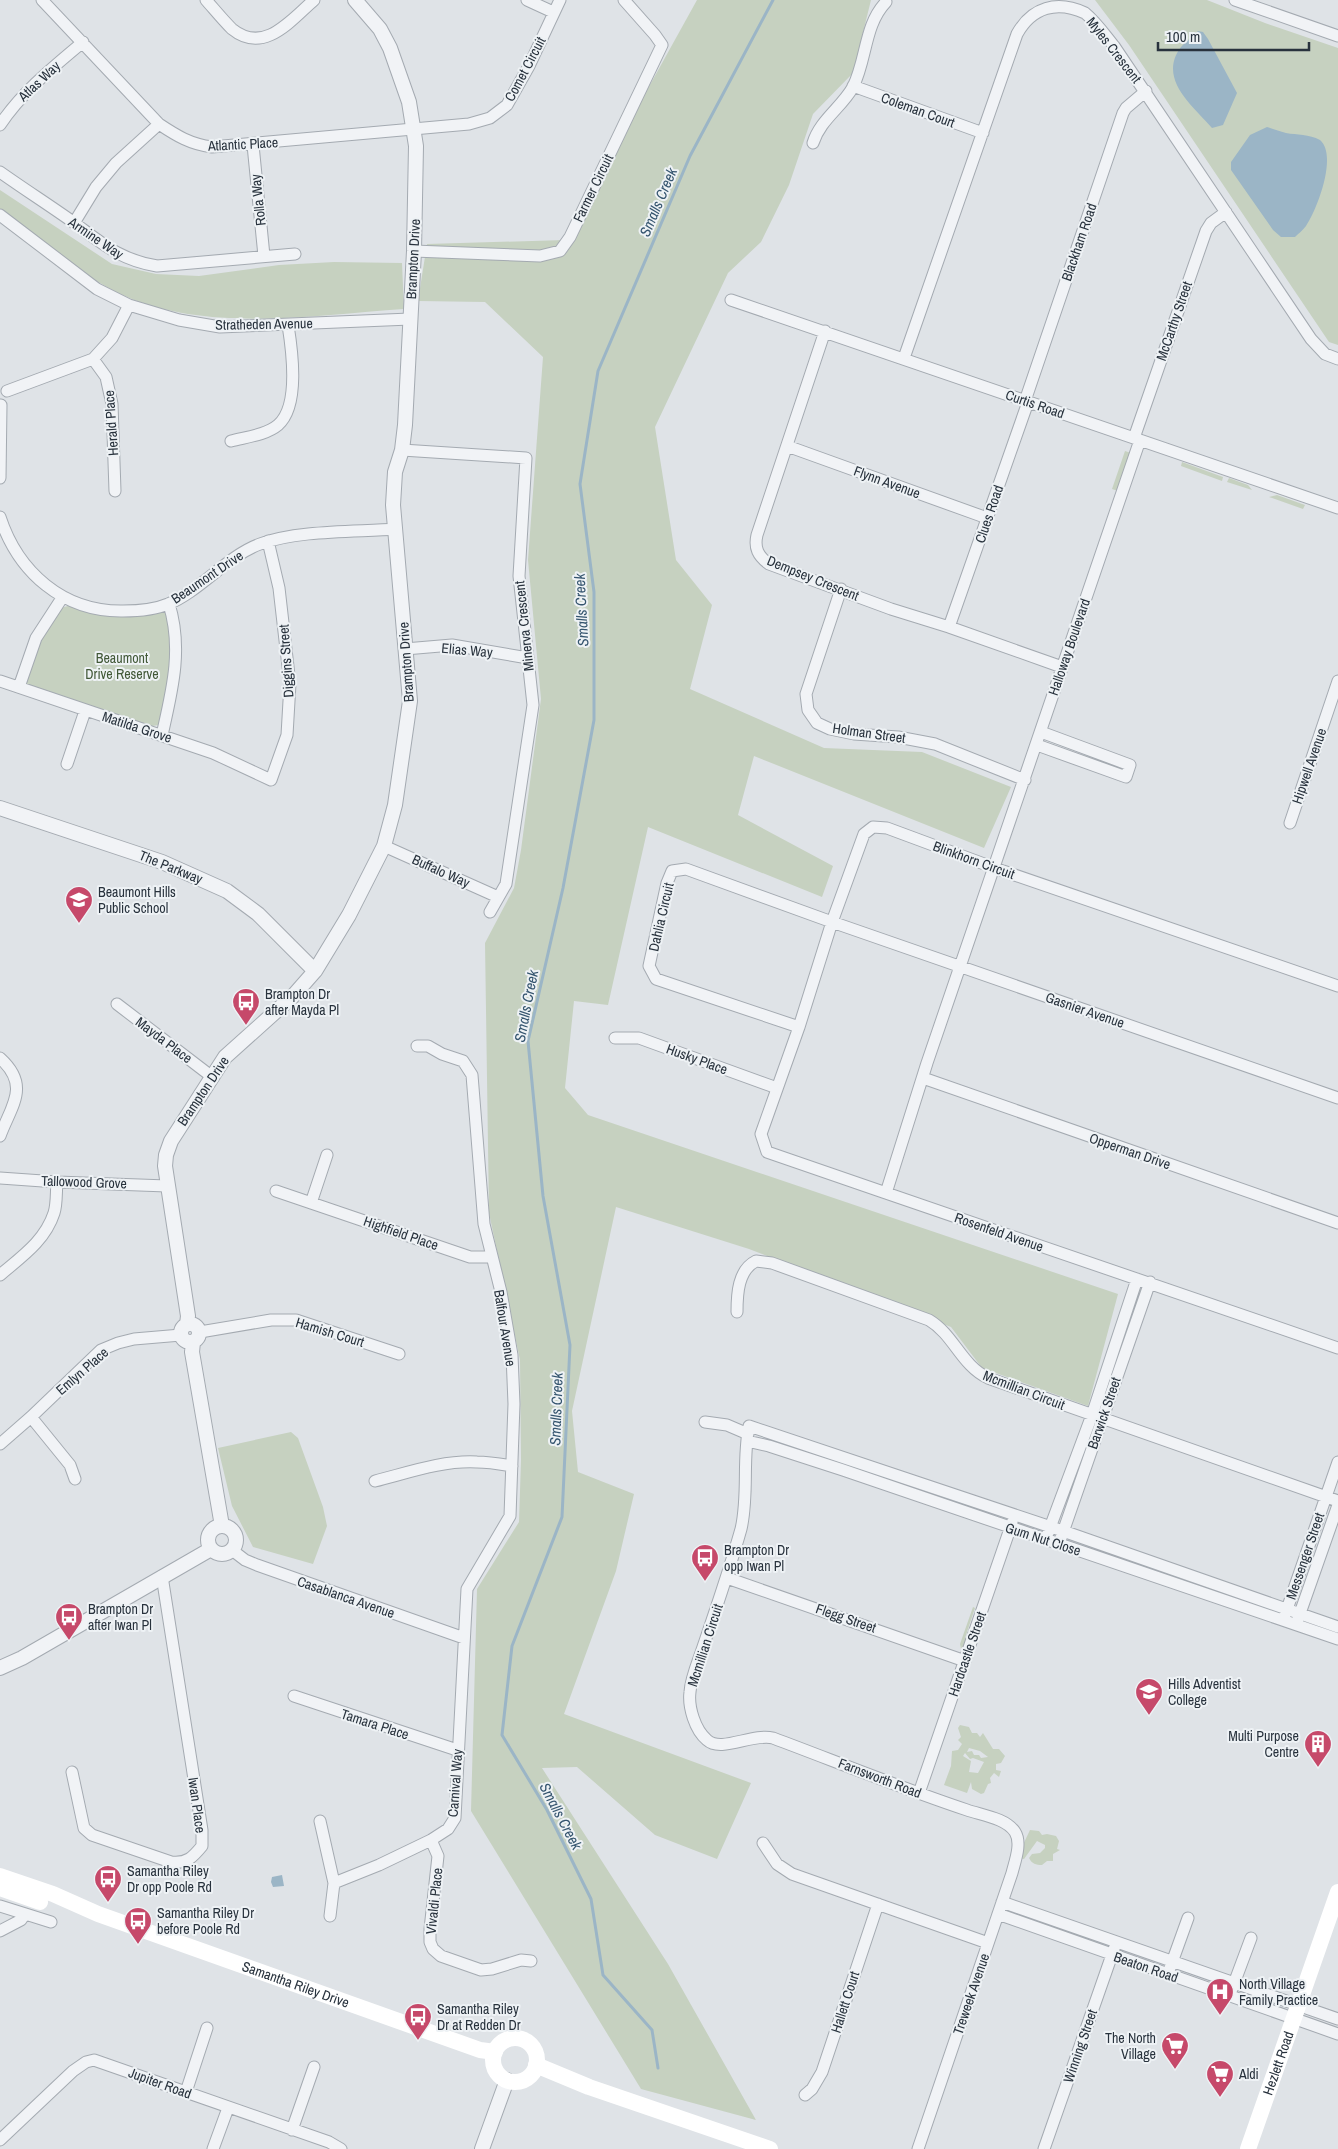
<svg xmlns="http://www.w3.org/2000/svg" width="1338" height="2149" font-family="'Archivo Narrow',sans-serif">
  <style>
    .green { fill: #c6d1c0; fill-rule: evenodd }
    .water { fill: #9bb5c6 }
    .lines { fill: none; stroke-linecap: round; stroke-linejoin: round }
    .stream { stroke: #9bb5c6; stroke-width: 3 }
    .minor-casing { stroke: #a4aab1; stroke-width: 13 }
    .tertiary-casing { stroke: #a4aab1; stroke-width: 16 }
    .minor { stroke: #f1f3f6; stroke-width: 11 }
    .tertiary { stroke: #f1f3f6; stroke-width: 14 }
    .secondary { stroke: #fff; stroke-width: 16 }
    .labels { text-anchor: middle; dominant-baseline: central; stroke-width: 4; stroke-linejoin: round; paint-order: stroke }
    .street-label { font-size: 14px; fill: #28323d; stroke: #eef2f5 }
    .park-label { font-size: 14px; fill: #415837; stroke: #eef2f5 }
    .poi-label { font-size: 14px; fill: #28323d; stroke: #eef2f5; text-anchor: start }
    .water-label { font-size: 15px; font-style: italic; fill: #35556f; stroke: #eef2f5 }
  </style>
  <rect width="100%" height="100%" fill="#dfe3e7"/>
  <path class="green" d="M697 0H871L853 73 813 114 789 185 761 242 728 273 655 427 676 560 712 605 690 689 824 748 922 752 1011 787 984 848 754 756 738 815 833 866 822 897 648 827 608 1005 574 1001 565 1088 588 1115 1118 1294 1088 1406 982 1368 951 1327 749 1249 616 1207 572 1411 578 1472 634 1494 616 1571 564 1714 751 1783 717 1859 655 1835 577 1767 542 1768 668 1964 756 2120 641 2089 471 1811 477 1589 519 1522 521 1460 520 1360 489 1213 485 943 514 888 521 850 541 699 528 560 543 357 485 302 418 301 427 244 564 240Z
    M1095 0H1207L1265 23 1338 48V345L1329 342 1129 45Z
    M0 190 112 264 156 274 199 276 279 265 334 262 402 263 404 309C315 315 209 333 125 296 78 275 40 240 0 209Z
    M1125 451 1131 453 1118 491 1112 489Z
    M1182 462 1223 477 1222 481 1181 466Z
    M1229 478 1248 485 1252 490 1227 482Z
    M1277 495 1305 505 1303 509 1269 497Z
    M71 605C106 621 127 618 163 611L167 614 170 620 172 672 159 725 152 726 25 686 33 655 40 637 61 608Z
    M291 1432 298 1438 323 1507 327 1526 313 1564 253 1547 232 1506 218 1448Z
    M973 1607 975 1608 965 1638 968 1639 961 1649 960 1644Z
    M960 1725 969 1727 972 1733H977L980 1737 983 1733 993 1749H999L1005 1756 1001 1763 996 1764V1770L1001 1771 999 1777 994 1773 990 1778 991 1783 988 1784 984 1793 981 1794 972 1789 971 1782 967 1793 944 1785 951 1766 952 1751 958 1750 962 1744 958 1740 961 1737 958 1728ZM969 1748 980 1751 988 1757 981 1758 979 1755H974L972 1751 967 1752ZM965 1753 970 1759 973 1758 984 1762 978 1773 969 1772 971 1761 963 1756Z
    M1030 1830 1039 1831 1042 1835 1047 1834 1056 1836 1059 1841 1057 1849 1060 1850 1053 1854V1861H1047L1042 1865C1036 1865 1032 1864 1029 1858L1032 1854 1040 1853 1045 1848V1845L1037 1841 1024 1859 1018 1858 1019 1853Z"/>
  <path class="water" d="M1198 31 1203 32 1208 39 1237 93 1223 125 1212 128C1193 106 1157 79 1181 47 1186 41 1193 36 1198 31Z
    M1267 127C1273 129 1279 131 1286 133 1297 135 1309 134 1320 140 1338 155 1317 210 1306 226 1303 230 1298 234 1295 237H1281L1273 230 1231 170V162L1250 135Z
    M282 1875 284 1886 273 1887 271 1882 272 1877Z"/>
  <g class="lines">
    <path class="stream" d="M658 2068 652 2030 603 1975 591 1899 547 1810 502 1735 512 1646 562 1517 570 1345 543 1196 528 1041 563 888 594 720V592L580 484 598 371 690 156 773 0"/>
    <defs>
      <path id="minor" d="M42 0 159 124C177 136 190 144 212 147L469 124 490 118 507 105 529 66 560 0
        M206 0C214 9 223 20 232 29 264 55 291 20 314 0
        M527 0 553 12
        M1235 0 1338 36
        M853 86 983 133
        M0 125C22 92 52 68 83 42
        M813 143C820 120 842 107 853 87 867 59 864 25 886 2
        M253 145 264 256
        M0 172C24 189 49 205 73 222 103 244 120 260 157 266L295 254
        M0 215 97 289 129 305 179 320 220 327 410 319
        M74 223 96 187 116 163 159 124
        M414 251 540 256 560 251 570 237 662 45 655 35 624 0
        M731 300 1338 508
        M825 331 757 535C754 548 758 556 769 564L891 609 949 627 1062 667
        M904 358 1017 34C1032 7 1057 0 1085 13 1096 22 1105 35 1114 46L1311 339 1325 354 1338 359
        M93 359 106 377 112 404 115 491
        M7 391 93 359 112 338 129 305
        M1025 401 1123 113 1126 108 1146 91
        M1134 438 1206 231 1211 223 1226 212
        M1140 440 927 1063 886 1193 1338 1348
        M231 441C246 437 266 435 278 425 300 406 292 350 288 325
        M787 446 987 518
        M402 450 526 458 519 576 533 705 506 884 490 912
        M0 478 1 405
        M0 517C18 572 63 612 123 611 138 611 154 610 168 604 199 592 227 556 260 544 297 530 355 532 396 529
        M841 589 806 694 808 710 817 723 830 729 854 734 898 737 935 744 1025 780
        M949 627 1028 402
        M405 649 452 645 528 658
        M0 681 213 753 271 780 287 735 290 684 279 588 268 541
        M19 687 36 638 62 598
        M162 735C172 691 183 649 169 604
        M1037 745 1126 777 1130 765 1041 732
        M67 764 85 711
        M1290 823 1338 681
        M384 846 498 897
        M117 1004 211 1076
        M799 1027 656 979 649 966 667 883 672 871 686 869 832 922 1338 1098
        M615 1038H639L777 1088
        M0 1058C31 1086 11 1106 0 1136
        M923 1078 1338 1223
        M0 1178 57 1182 167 1186
        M276 1191 470 1257H491
        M886 1193 767 1152 761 1134 799 1027 832 922 864 834 873 827 887 828 1003 871 1338 986
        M311 1203 327 1155
        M0 1275C21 1257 45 1241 54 1213 57 1204 56 1192 57 1182
        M737 1312C737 1294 738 1270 756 1261L772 1263 929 1320C954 1335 961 1365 988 1378L1338 1501
        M200 1332 271 1320H296L399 1354
        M31 1417 70 1465 75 1479
        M705 1422 727 1425 748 1434
        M747 1441 769 1446 843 1470 1338 1639
        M0 1444 31 1417 101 1350 118 1343 134 1339 181 1335
        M375 1481C407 1473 443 1460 477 1462 489 1462 500 1464 512 1466
        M1048 1533 1092 1415 1137 1279
        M1061 1538 1150 1282
        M232 1550 245 1560 257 1565 464 1638
        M727 1578 965 1661
        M1285 1615 1338 1462
        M1298 1619 1338 1505
        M294 1696 457 1750
        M72 1772 84 1828 92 1835 171 1862C187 1864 193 1857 202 1846V1830L162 1576
        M919 1793 1012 1523
        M320 1821 334 1883 330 1916
        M431 1840 438 1856 430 1929V1942L433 1949 441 1956 481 1970 492 1969 521 1960 531 1961
        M763 1843 777 1864 792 1874 988 1943
        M334 1883 379 1865 431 1840 448 1829 455 1818 467 1589 510 1516 514 1404 512 1355 501 1292 484 1224 472 1075 463 1061 442 1054 428 1046H417
        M1002 1902 1338 2019
        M0 1906 51 1922
        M998 1914 1338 2034
        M0 1931 21 1920 25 1914
        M1170 1968 1188 1918
        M1232 1989 1251 1938
        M186 2092 207 2028
        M805 2095 812 2089 822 2072 878 1904
        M292 2130 314 2067
        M0 2140 73 2071 86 2062 94 2060 329 2142 341 2149
        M213 2149 228 2108
        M918 2149 1012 1873C1015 1861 1022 1843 1015 1832 1006 1818 981 1815 967 1810 901 1788 837 1762 773 1738 752 1733 721 1753 707 1740 695 1730 688 1707 690 1692 691 1676 699 1660 704 1644 717 1606 730 1568 741 1529 749 1495 742 1460 749 1426L1063 1531 1338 1627
        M1044 2149 1114 1949"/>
      <path id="tertiary" d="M0 808 162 862 227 891 258 914 315 971
        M181 1333a9 9 0 1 1 18 0a9 9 0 1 1-18 0Z
        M187 1324 188 1316 165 1166 166 1155 171 1141 225 1057 293 996 315 971 349 915 384 846 395 805 410 701 393 505 395 472 402 450 405 425 414 251 416 146 409 102 390 48 380 29 355 0
        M193 1342 192 1352 222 1526
        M208 1540a14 14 0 1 1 28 0a14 14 0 1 1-28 0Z
        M0 1668 22 1658 211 1549
        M482 2149 507 2080"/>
    </defs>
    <use href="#minor" class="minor-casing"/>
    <use href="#tertiary" class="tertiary-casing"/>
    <use href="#minor" class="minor"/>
    <use href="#tertiary" class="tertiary"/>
    <g class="secondary">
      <path id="s1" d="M0 1876 53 1894 98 1914 480 2050 495 2052"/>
      <path d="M0 1888 40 1902"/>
      <circle cx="515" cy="2060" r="22"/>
      <path d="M536 2065 589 2087 770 2149"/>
      <path id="s2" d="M1248 2149 1338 1892"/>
    </g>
  </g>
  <defs>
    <symbol id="school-pin" viewBox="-11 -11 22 30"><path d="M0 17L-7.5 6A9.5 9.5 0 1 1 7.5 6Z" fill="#c6496a" stroke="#eef2f5"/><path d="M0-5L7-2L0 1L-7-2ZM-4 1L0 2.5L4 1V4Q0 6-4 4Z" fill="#fff"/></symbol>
    <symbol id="bus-pin" viewBox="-11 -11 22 30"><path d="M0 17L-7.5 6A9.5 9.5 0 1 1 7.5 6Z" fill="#c6496a" stroke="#eef2f5"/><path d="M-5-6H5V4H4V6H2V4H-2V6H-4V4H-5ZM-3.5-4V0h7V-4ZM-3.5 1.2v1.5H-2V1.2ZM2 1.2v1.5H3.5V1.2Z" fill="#fff"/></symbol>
    <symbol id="building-pin" viewBox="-11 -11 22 30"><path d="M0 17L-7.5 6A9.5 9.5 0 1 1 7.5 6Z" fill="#c6496a" stroke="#eef2f5"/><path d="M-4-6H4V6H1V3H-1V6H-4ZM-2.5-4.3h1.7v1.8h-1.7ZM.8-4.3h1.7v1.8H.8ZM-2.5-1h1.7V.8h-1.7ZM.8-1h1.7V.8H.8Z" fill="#fff"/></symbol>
    <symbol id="hospital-pin" viewBox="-11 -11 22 30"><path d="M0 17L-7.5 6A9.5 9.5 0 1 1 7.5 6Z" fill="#c6496a" stroke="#eef2f5"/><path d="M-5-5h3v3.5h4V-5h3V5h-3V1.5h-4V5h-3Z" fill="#fff"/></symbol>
    <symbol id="supermarket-pin" viewBox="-11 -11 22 30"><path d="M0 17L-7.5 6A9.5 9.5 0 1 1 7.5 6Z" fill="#c6496a" stroke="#eef2f5"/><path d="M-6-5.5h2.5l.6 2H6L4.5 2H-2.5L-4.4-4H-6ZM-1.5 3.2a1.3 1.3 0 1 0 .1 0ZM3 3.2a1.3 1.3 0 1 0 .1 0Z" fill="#fff"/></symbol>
  </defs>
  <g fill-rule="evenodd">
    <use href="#school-pin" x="63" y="884" width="32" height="43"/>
    <use href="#bus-pin" x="230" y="986" width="32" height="43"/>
    <use href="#bus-pin" x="689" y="1542" width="32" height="43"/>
    <use href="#bus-pin" x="53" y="1601" width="32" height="43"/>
    <use href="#school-pin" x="1133" y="1676" width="32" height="43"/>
    <use href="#building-pin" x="1302" y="1728" width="32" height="43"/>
    <use href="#bus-pin" x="92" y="1863" width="32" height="43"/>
    <use href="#bus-pin" x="122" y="1905" width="32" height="43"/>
    <use href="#hospital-pin" x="1204" y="1976" width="32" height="43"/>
    <use href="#bus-pin" x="402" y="2001" width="32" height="43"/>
    <use href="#supermarket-pin" x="1159" y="2030" width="32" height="43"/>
    <use href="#supermarket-pin" x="1204" y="2058" width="32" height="43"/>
  </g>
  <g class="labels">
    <g class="street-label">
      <text transform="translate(1114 50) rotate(52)">Myles Crescent</text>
      <text transform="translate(525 69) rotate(-62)">Comet Circuit</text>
      <text transform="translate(39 81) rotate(-43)">Atlas Way</text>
      <text transform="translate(918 110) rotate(20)">Coleman Court</text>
      <text transform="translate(243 144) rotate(-3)">Atlantic Place</text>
      <text transform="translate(593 188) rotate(-64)">Farmer Circuit</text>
      <text transform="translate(258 200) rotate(-96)">Rolla Way</text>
      <text transform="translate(96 238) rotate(34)">Armine Way</text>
      <text transform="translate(1079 242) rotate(-71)">Blackham Road</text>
      <text transform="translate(413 259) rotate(-87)">Brampton Drive</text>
      <text transform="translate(1174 321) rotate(-71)">McCarthy Street</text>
      <text transform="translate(264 324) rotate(-1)">Stratheden Avenue</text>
      <text transform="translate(1035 404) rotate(19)">Curtis Road</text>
      <text transform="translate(111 423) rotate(-94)">Herald Place</text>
      <text transform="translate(887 482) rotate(20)">Flynn Avenue</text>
      <text transform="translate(989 514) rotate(-71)">Clues Road</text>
      <text transform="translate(207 577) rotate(-34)">Beaumont Drive</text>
      <text transform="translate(813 578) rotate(22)">Dempsey Crescent</text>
      <text transform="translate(524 626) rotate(-96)">Minerva Crescent</text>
      <text transform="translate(1069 647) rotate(-71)">Halloway Boulevard</text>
      <text transform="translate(467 650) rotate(5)">Elias Way</text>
      <text transform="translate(286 661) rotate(-94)">Diggins Street</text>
      <text transform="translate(406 662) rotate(-94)">Brampton Drive</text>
      <text transform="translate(137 727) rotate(18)">Matilda Grove</text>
      <text transform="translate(869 733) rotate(8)">Holman Street</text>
      <text transform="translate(1309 766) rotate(-71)">Hipwell Avenue</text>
      <text transform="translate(974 860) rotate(20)">Blinkhorn Circuit</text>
      <text transform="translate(171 867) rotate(22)">The Parkway</text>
      <text transform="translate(441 871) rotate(24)">Buffalo Way</text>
      <text transform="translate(661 917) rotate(-77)">Dahlia Circuit</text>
      <text transform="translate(1085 1010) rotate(19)">Gasnier Avenue</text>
      <text transform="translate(164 1040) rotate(37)">Mayda Place</text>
      <text transform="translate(697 1059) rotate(20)">Husky Place</text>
      <text transform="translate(203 1091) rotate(-56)">Brampton Drive</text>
      <text transform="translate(1130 1151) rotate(19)">Opperman Drive</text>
      <text transform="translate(84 1182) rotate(2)">Tallowood Grove</text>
      <text transform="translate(999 1232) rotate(19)">Rosenfeld Avenue</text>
      <text transform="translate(401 1233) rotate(19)">Highfield Place</text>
      <text transform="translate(505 1328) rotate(81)">Balfour Avenue</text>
      <text transform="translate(330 1332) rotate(17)">Hamish Court</text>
      <text transform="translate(82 1371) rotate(-41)">Emlyn Place</text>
      <text transform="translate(1024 1390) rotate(21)">Mcmillian Circuit</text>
      <text transform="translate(1104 1413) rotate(-71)">Barwick Street</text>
      <text transform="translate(1043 1539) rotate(18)">Gum Nut Close</text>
      <text transform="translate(1305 1556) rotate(-71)">Messenger Street</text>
      <text transform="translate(346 1597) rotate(19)">Casablanca Avenue</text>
      <text transform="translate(846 1618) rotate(19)">Flegg Street</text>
      <text transform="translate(705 1645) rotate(-72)">Mcmillian Circuit</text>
      <text transform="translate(967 1654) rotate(-71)">Hardcastle Street</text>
      <text transform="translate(375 1724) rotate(18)">Tamara Place</text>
      <text transform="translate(880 1778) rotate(21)">Farnsworth Road</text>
      <text transform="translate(455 1783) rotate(-86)">Carnival Way</text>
      <text transform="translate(197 1805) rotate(82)">Iwan Place</text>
      <text transform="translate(434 1901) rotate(-84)">Vivaldi Place</text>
      <text transform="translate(1146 1967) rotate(19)">Beaton Road</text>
      <text stroke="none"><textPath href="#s1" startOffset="315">Samantha Riley Drive</textPath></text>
      <text transform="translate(971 1994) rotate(-71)">Treweek Avenue</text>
      <text transform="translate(845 2002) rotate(-72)">Hallett Court</text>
      <text transform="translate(1080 2046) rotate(-71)">Winning Street</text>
      <text stroke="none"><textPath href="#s2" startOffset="91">Hezlett Road</textPath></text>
      <text transform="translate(160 2083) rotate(20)">Jupiter Road</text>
    </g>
    <g class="park-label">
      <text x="122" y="658">Beaumont<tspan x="122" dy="16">Drive Reserve</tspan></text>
    </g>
    <g class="poi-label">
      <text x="98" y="892">Beaumont Hills<tspan x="98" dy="16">Public School</tspan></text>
      <text x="265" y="994">Brampton Dr<tspan x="265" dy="16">after Mayda Pl</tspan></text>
      <text x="724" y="1550">Brampton Dr<tspan x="724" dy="16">opp Iwan Pl</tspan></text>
      <text x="88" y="1609">Brampton Dr<tspan x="88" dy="16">after Iwan Pl</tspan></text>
      <text x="1168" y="1684">Hills Adventist<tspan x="1168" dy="16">College</tspan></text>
      <text x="1299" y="1736" text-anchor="end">Multi Purpose<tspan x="1299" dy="16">Centre</tspan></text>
      <text x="127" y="1871">Samantha Riley<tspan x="127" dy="16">Dr opp Poole Rd</tspan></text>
      <text x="157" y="1913">Samantha Riley Dr<tspan x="157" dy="16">before Poole Rd</tspan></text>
      <text x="1239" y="1984">North Village<tspan x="1239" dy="16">Family Practice</tspan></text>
      <text x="437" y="2009">Samantha Riley<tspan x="437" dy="16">Dr at Redden Dr</tspan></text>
      <text x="1156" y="2038" text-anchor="end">The North<tspan x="1156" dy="16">Village</tspan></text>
      <text x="1239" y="2074">Aldi</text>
    </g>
    <g class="water-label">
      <text transform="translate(658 202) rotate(-67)">Smalls Creek</text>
      <text transform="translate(581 610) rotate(-93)">Smalls Creek</text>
      <text transform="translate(526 1006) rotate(-79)">Smalls Creek</text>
      <text transform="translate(556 1409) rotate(-88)">Smalls Creek</text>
      <text transform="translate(561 1816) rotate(62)">Smalls Creek</text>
    </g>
  </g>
  <path d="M1158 42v8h151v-8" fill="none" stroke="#28323d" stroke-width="2.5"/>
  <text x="1166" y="42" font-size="15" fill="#28323d" stroke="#eef2f5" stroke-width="4" paint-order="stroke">100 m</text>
</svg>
